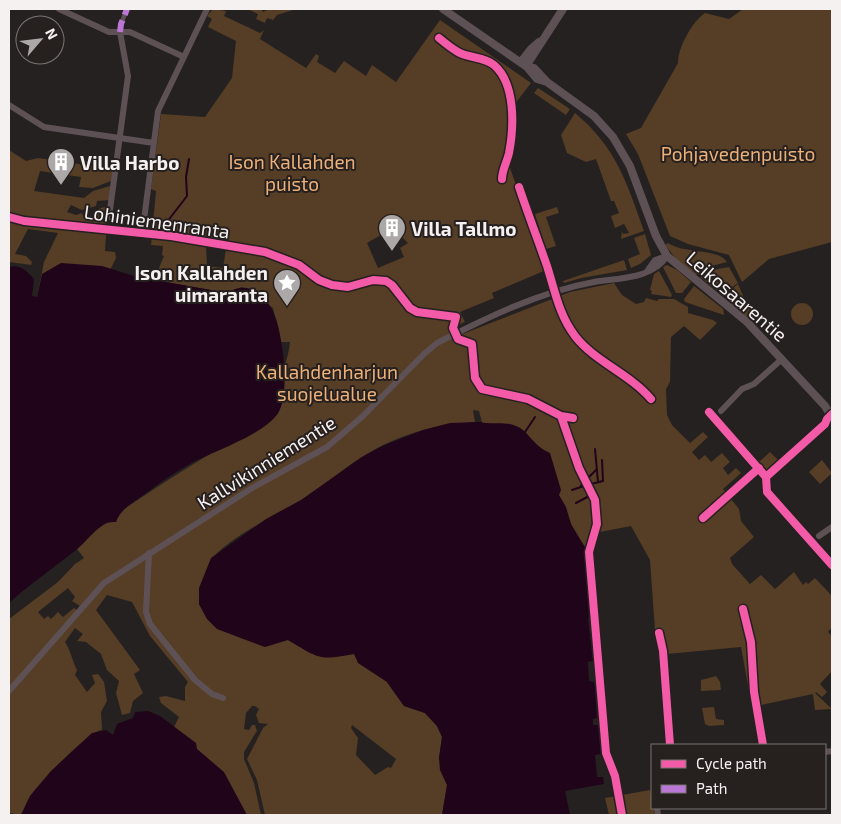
<svg xmlns="http://www.w3.org/2000/svg" width="841" height="824" font-family="'Exo 2',sans-serif">
  <style>
    .green { fill: #563d25; fill-rule: evenodd }
    .water { fill: #20041a }
    .lines { fill: none; stroke-linecap: round; stroke-linejoin: round }
    .stream { stroke: #20041a; stroke-width: 2 }
    .pedestrian { stroke: #5e5155; stroke-width: 4.5 }
    .minor { stroke: #5e5155; stroke-width: 6 }
    .tertiary { stroke: #5e5155; stroke-width: 8 }
    .quiet { stroke: #ba77d6; stroke-width: 6; stroke-dasharray: 12 6; stroke-linecap: butt }
    .cycleway-casing { stroke: #26201f; stroke-width: 11 }
    .cycleway { stroke: #f35aa7; stroke-width: 8 }
    .labels { text-anchor: middle; dominant-baseline: central; stroke-width: 4; stroke-linejoin: round; paint-order: stroke }
    .park-label { font-size: 19px; fill: #edb079; stroke: #26201f }
    .poi-label { font-size: 19px; font-weight: bold; fill: #f6f1f1; stroke: #26201f; text-anchor: start }
    .street-label { font-size: 19px; fill: #f6f1f1; stroke: #26201f }
  </style>
  <rect width="100%" height="100%" fill="#252120"/>
  <path class="green" d="M213 9 226 11 224 16 260 33 264 30 260 39 306 68 316 54 319 56 317 62 335 73 344 61 366 76 372 65 396 82 440 20 531 83 517 101 509 165 546 270 492 293 494 298 460 312 465 322 457 325 460 335 570 292 614 283 622 295 636 304 644 302 646 298 657 301 659 299H674L688 307V313L713 320 717 323 700 340 684 326 671 337 670 382 666 389 667 415 672 425 690 443 703 432 708 437 692 452 699 460 705 455 711 462 722 453 730 462 723 468 728 475 736 468 741 473 723 489 739 509 741 521 754 537 730 558 732 564 750 584 761 575 775 589 794 572 803 585 806 582 808 584 815 578 832 596V627L828 632 832 636V671L820 684 827 692 822 697 816 692 815 693 832 709 815 710 813 694 752 707 741 647 667 654 656 644 650 560 631 526 600 532 593 549H586C583 542 578 539 575 533 559 498 545 462 523 430L483 426 479 411 473 410 475 422C435 424 397 435 362 457 341 470 322 488 300 501 271 518 237 533 213 557 207 563 202 594 199 604L207 619 288 640 312 654H354L387 682 404 706 425 713 437 726 442 737 439 758 447 785 442 815H265L257 780 247 759 263 728 268 724 259 723 256 715 259 709 255 706H252L246 713 244 729 249 730 252 725H255L257 731 244 752V759L254 783 261 815H241L174 727 179 717 161 703 159 697 166 696 185 701V687L188 682 150 636 132 602 107 595 96 610 140 670 134 674 143 693 133 701 130 713 122 715 116 693 119 681 107 670 101 654 86 642 77 641 83 634 75 628 65 642C71 651 72 660 77 670L75 675 87 692 95 683 92 675 98 674 104 682 107 701 101 712 102 730C90 730 40 782 32 794 27 800 25 808 21 815L9 813V619L58 582 75 564 84 558 77 549C90 532 112 517 130 505 177 473 226 444 277 415 286 401 281 385 284 370 286 360 289 353 290 342H281L273 308 242 287 225 294V290L222 292 160 281 151 275 159 268 164 256 162 255 163 246 151 245 156 191 151 189 161 114 205 117 232 78 236 41 208 27 212 19 207 16ZM393 228 408 243 400 248 404 257 378 268 367 243ZM206 245 226 249 223 268 207 266ZM68 588 75 597 72 601 80 606 77 610 74 608 63 617 58 612 51 619 48 616 44 619 38 612ZM352 725 396 759 391 768 388 767 375 775 356 755 358 738 351 728Z
    M247 9H261L263 12 269 9 293 10 277 15 273 20 267 18 265 23 256 19 258 14Z
    M743 9H832V242L769 259 742 282 729 255 688 244 670 236 638 154 626 134 641 128 678 63C678 47 692 22 705 13L729 19Z
    M538 88 570 109 566 115 534 93Z
    M575 113C616 147 627 183 644 231L621 239 622 231 623 234 629 233 624 224 615 228 611 216 619 213 614 201H611L596 159 586 162 567 153 561 135Z
    M9 150 26 161 38 158 113 169 111 181 93 188 79 187 81 177 40 171 34 191 84 198 93 191 110 186 109 200 97 201 96 206 82 210 71 205 67 212 76 215 82 213 84 218H96L98 209 108 206 105 251 115 252 116 258 110 270 37 297 44 262 58 233 28 229 15 254 26 256 32 262 31 265 9 262Z
    M557 207 559 213 546 217 556 246 546 249 535 214Z
    M645 234 651 255 640 264 631 268 628 259 640 254 634 238Z
    M668 243C684 254 718 248 727 262L704 268 696 275 677 260 665 245Z
    M624 260 627 270 581 278 564 283 563 281Z
    M667 265 677 270 691 282 682 293H676L663 267Z
    M729 267 738 283 725 292 719 289 716 290 700 277 707 271Z
    M659 271 672 295 671 297 651 294 652 291 650 290 654 274Z
    M738 284 747 305 756 316 753 322 729 302 730 299 725 295Z
    M694 286 723 309 724 315 685 302 684 299Z
    M791 314a11 11 0 1 1 22 0a11 11 0 1 1-22 0Z
    M770 452 779 461 784 458 766 473 754 459 756 458 760 461Z
    M822 460 832 473 820 484 809 472Z
    M716 676 720 682 721 690 701 691V680Z
    M714 707 716 719 724 720V725L709 726 705 724 702 708Z
    M650 790 655 815H609L605 798Z"/>
  <path class="water" d="M61 263 102 266 134 276 151 275 160 281 222 292 223 306 225 294C251 277 270 298 277 322 283 343 290 394 278 413 264 435 213 451 190 464 174 473 159 483 145 494 133 503 121 508 116 522 113 522 108 522 105 524 94 530 86 542 76 550 53 568 30 584 9 603V267C20 264 27 271 34 279L32 296 37 297 42 274Z
    M480 422C492 425 505 421 516 426 528 430 533 446 550 453L561 490 559 495 566 507 571 524 586 549 590 614 588 619 593 661 588 662 589 681 594 682 595 686 597 718 593 719V725H598L601 754 595 755 597 777H603L604 784 565 791 570 815H442L447 785 440 770 439 758 442 737 437 726 425 713 404 706 387 682 358 663 354 654C318 661 319 658 288 640L265 647 217 629 207 619 199 604V588L211 558 266 519 301 500 362 457 382 446 423 430 450 423Z
    M148 711 160 716 196 743 197 749 224 772 247 815H21L30 796 51 771 92 733 106 730 113 735 117 724 133 718 135 712Z"/>
  <g class="lines">
    <path class="stream" d="M160 231 187 196 186 177 189 159
      M525 432 535 417
      M595 449 598 482
      M587 479 597 469
      M591 484 603 481 602 460
      M580 487 585 482
      M572 490 587 485
      M576 503 591 495"/>
    <path class="pedestrian" d="M120 32 121 24 127 9"/>
    <path class="minor" d="M59 9 109 32H130L184 57
      M9 105 44 127 154 143
      M109 217 128 76 120 32
      M140 224 144 220 158 111 207 9
      M648 270 655 260 667 256
      M721 411 742 389 754 384 782 359
      M819 536 832 527
      M149 553 146 612 150 624 195 680 212 694 223 698
      M9 691 104 583 252 488 327 447 363 416 424 354 437 343C486 318 539 292 594 282 618 278 653 279 667 256
      M825 752 832 751
      M657 808 658 815"/>
    <path class="tertiary" d="M443 9 527 67 534 68 547 82 594 116 613 137 630 166 656 236 667 256 747 322 825 406 832 418
      M521 62 531 49 539 42
      M526 66 563 9
      M527 67 537 79 547 82"/>
    <path class="quiet" d="M120 32 121 24 127 9"/>
    <defs>
      <path id="cycleway" d="M439 38C445 43 451 48 458 52 468 58 485 57 494 65 516 84 514 127 509 153 507 162 502 170 502 179
        M519 187C528 214 538 240 547 266 555 291 559 315 575 336 594 361 630 374 651 399
        M9 217 24 221 171 236 265 252 299 265 319 280 332 285 348 287 373 280 386 281 392 285 410 308 417 312 456 317 453 328 458 339 472 344 475 378 482 389 528 399 561 416 573 418
        M709 412 766 477 767 492 832 565
        M561 416 579 468 595 500 597 524 589 552 606 753 615 776 622 815
        M766 477 825 424 827 419 832 414
        M703 518 759 468
        M743 609 751 642 754 692 763 745
        M659 633 663 651 670 745"/>
    </defs>
    <use href="#cycleway" class="cycleway-casing"/>
    <use href="#cycleway" class="cycleway"/>
  </g>
  <defs>
    <symbol id="building-pin" viewBox="-11 -11 22 30"><path d="M0 17L-7.5 6A9.5 9.5 0 1 1 7.5 6Z" fill="#ada8a8" stroke="#26201f"/><path d="M-4-6H4V6H1V3H-1V6H-4ZM-2.5-4.3h1.7v1.8h-1.7ZM.8-4.3h1.7v1.8H.8ZM-2.5-1h1.7V.8h-1.7ZM.8-1h1.7V.8H.8Z" fill="#fff"/></symbol>
    <symbol id="sight-pin" viewBox="-11 -11 22 30"><path d="M0 17L-7.5 6A9.5 9.5 0 1 1 7.5 6Z" fill="#ada8a8" stroke="#26201f"/><path d="M0-6L1.8-2.2L6-1.7L2.9 1.2L3.7 5.4L0 3.3L-3.7 5.4L-2.9 1.2L-6-1.7L-1.8-2.2Z" fill="#fff"/></symbol>
  </defs>
  <g fill-rule="evenodd">
    <use href="#building-pin" x="45" y="146" width="32" height="43"/>
    <use href="#building-pin" x="376" y="212" width="32" height="43"/>
    <use href="#sight-pin" x="271" y="267" width="32" height="43"/>
  </g>
  <g class="labels">
    <g class="park-label">
      <text x="738" y="153">Pohjavedenpuisto</text>
      <text x="292" y="161">Ison Kallahden<tspan x="292" dy="22">puisto</tspan></text>
      <text x="327" y="371">Kallahdenharjun<tspan x="327" dy="22">suojelualue</tspan></text>
    </g>
    <g class="poi-label">
      <text x="80" y="162">Villa Harbo</text>
      <text x="411" y="228">Villa Tallmo</text>
      <text x="268" y="272" text-anchor="end">Ison Kallahden<tspan x="268" dy="22">uimaranta</tspan></text>
    </g>
    <g class="street-label">
      <text transform="translate(157 221) rotate(8)">Lohiniemenranta</text>
      <text transform="translate(737 296) rotate(41)">Leikosaarentie</text>
      <text transform="translate(266 462) rotate(-32)">Kallvikinniementie</text>
    </g>
  </g>
  <rect width="841" height="824" fill="none" stroke="#f6f1f1" stroke-width="20"/>
  <rect x="651" y="744" width="175" height="65" fill="#26201f" stroke="#797473"/>
  <rect x="661" y="760" width="25" height="8" fill="#f35aa7" stroke="#797473"/>
  <text x="696" y="769" font-size="15" fill="#f6f1f1">Cycle path</text>
  <rect x="661" y="785" width="25" height="8" fill="#ba77d6" stroke="#797473"/>
  <text x="696" y="794" font-size="15" fill="#f6f1f1">Path</text>
  <g transform="translate(40 40) rotate(62)"><circle r="24" fill="#26201f" stroke="#797473"/>
  <path d="M0-4L9 19L0 12L-9 19Z" fill="#ada8a8"/>
  <text y="-8" font-size="14" font-weight="bold" text-anchor="middle" fill="#f6f1f1">N</text>
  </g>
</svg>
